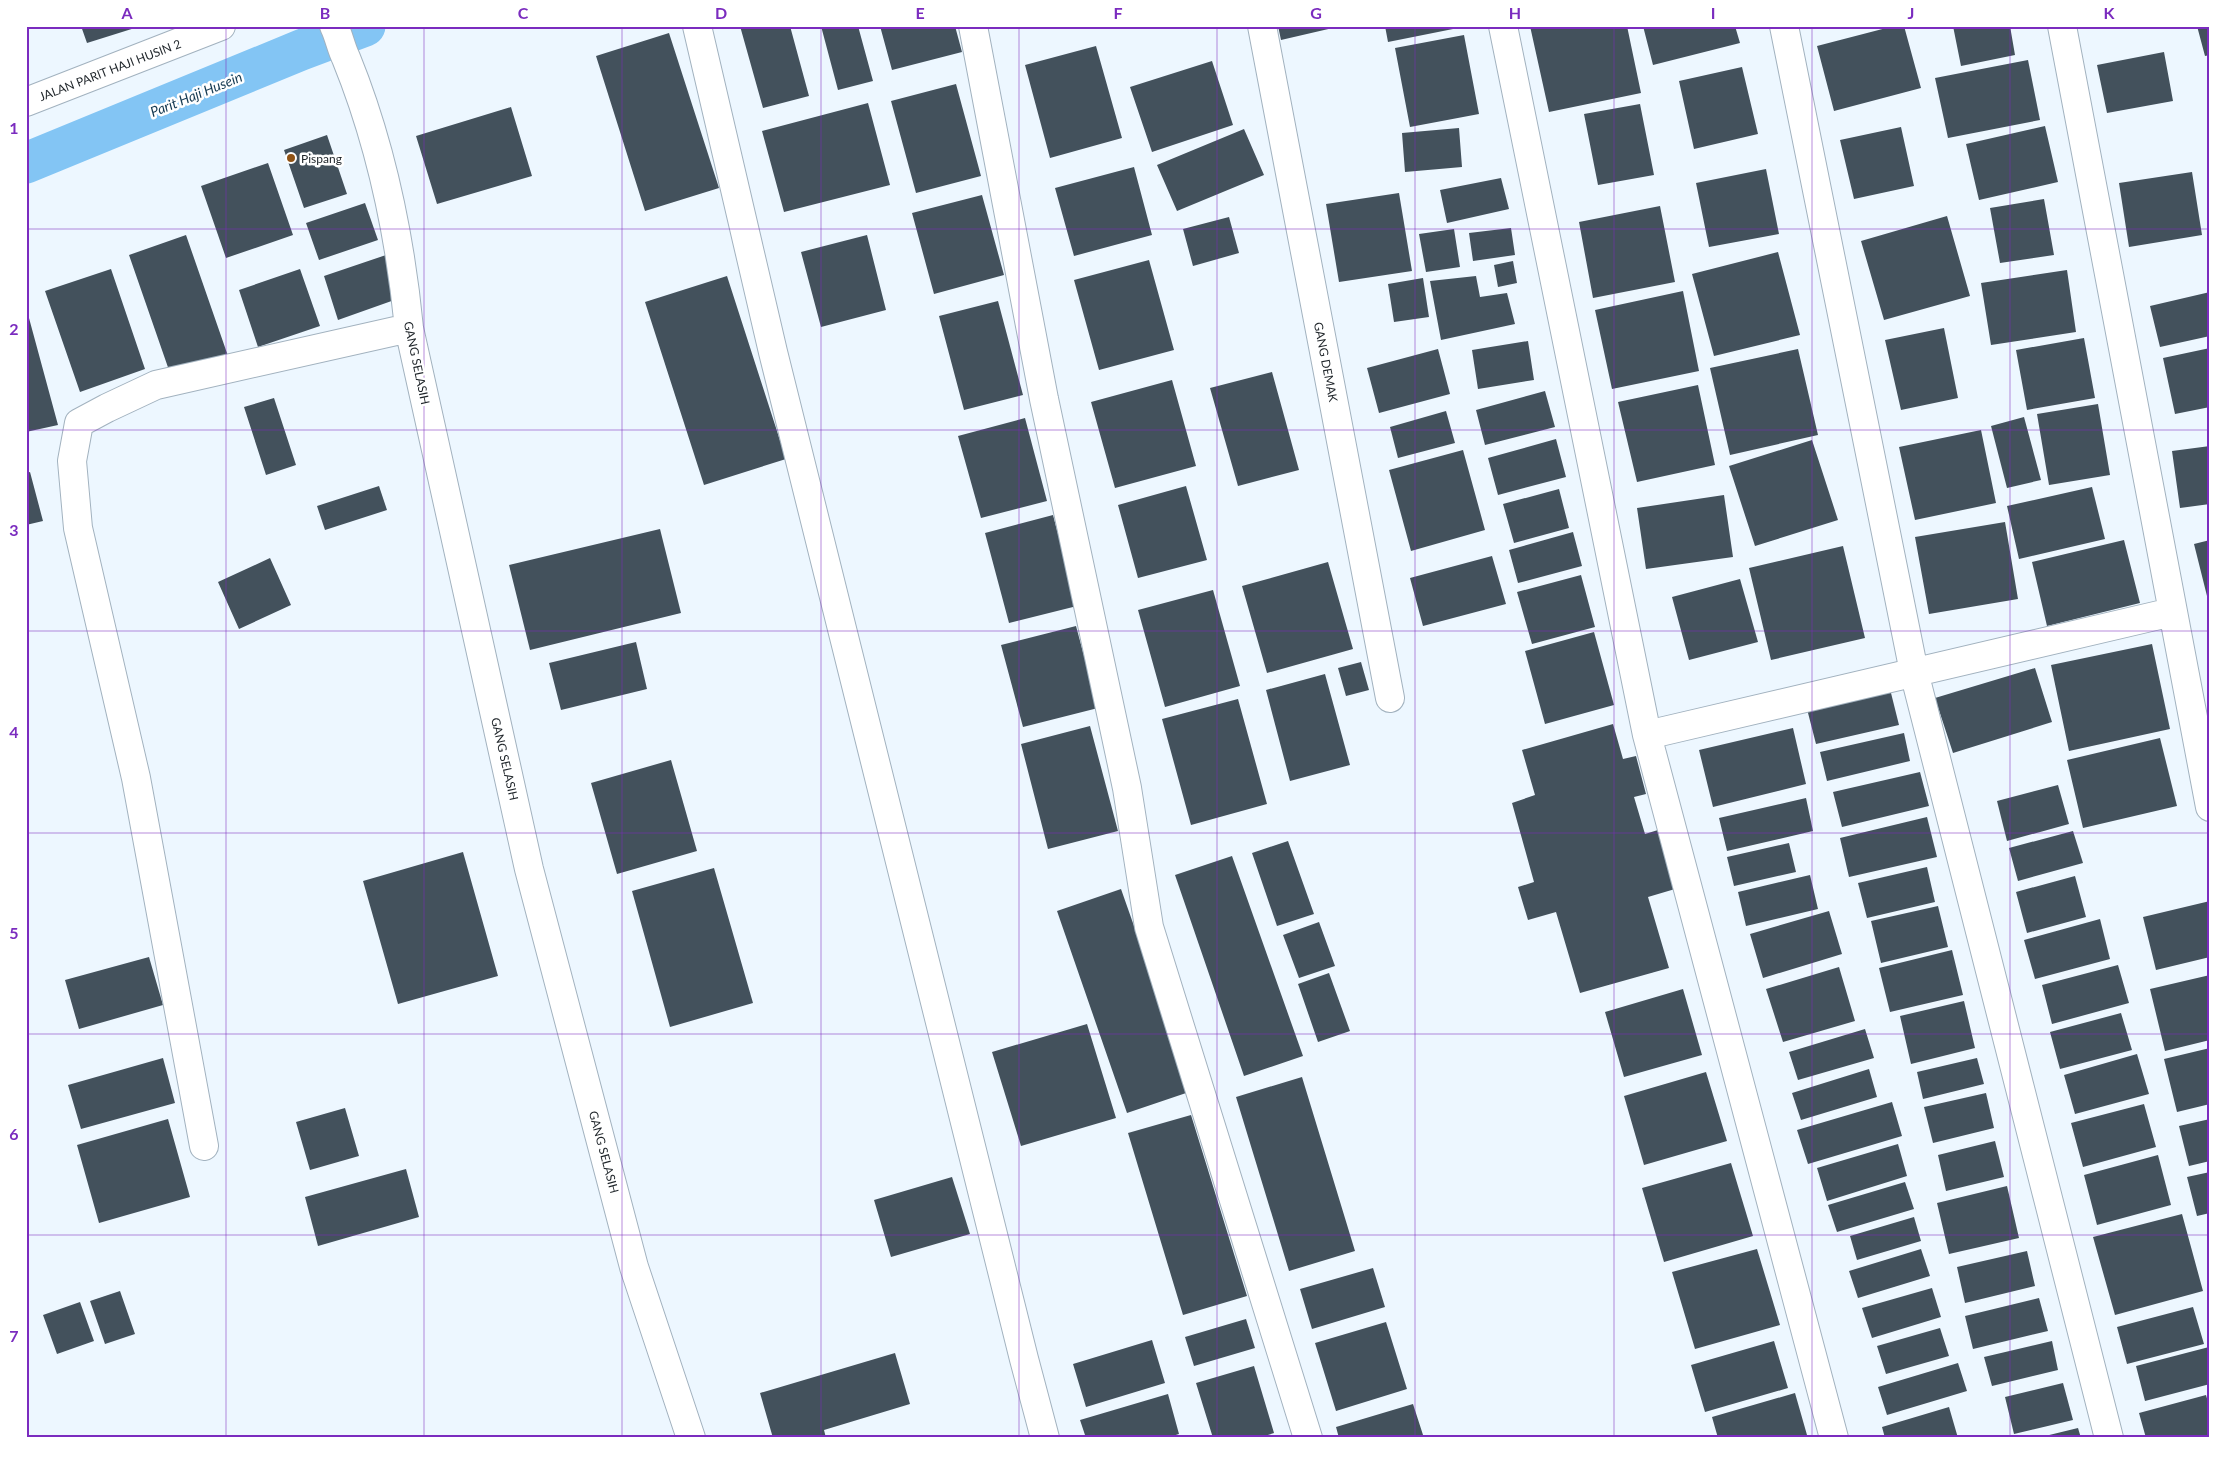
<svg xmlns="http://www.w3.org/2000/svg" width="2236" height="1464" font-family="Lato,sans-serif">
  <style>
    .lines { fill: none; stroke-linecap: round; stroke-linejoin: round }
    .canal { stroke: #83c5f4; stroke-width: 41 }
    .building { fill: #43515c }
    .minor-casing { stroke: #a2b2bf; stroke-width: 30 }
    .minor { stroke: #fff; stroke-width: 28 }
    .grid { fill: none; stroke: #7b2cbf; stroke-width: 1; stroke-opacity: 0.55 }
    .poi-dot { fill: #905315; stroke: #fff; stroke-width: 2 }
    .labels { text-anchor: middle; dominant-baseline: central; stroke-width: 5; stroke-linejoin: round; paint-order: stroke }
    .street-label { font-size: 12px; fill: #1e2429; stroke: #fff }
    .poi-label { font-size: 12px; fill: #1e2429; stroke: #fff; text-anchor: start }
    .water-label { font-size: 14px; font-style: italic; fill: #153a52; stroke: #fff }
    .neatline { fill: none; stroke: #7b2cbf; stroke-width: 2 }
    .grid-label { font-size: 16px; text-anchor: middle; font-weight: bold; fill: #7b2cbf }
  </style>
  <rect width="100%" height="100%" fill="#edf7ff"/>
  <g class="lines">
    <path class="canal" d="M26 163 301 50 365 26"/>
  </g>
  <path class="building" d="M81 26H138V27L87 43Z
    M740 26H790L809 96 763 108Z
    M821 26H858L873 81 838 90Z
    M880 26H955L962 52 892 70Z
    M1278 26H1336L1337 27 1281 40Z
    M1385 26H1463V27L1388 42Z
    M1530 26H1627L1641 93 1549 112Z
    M1643 26H1735L1740 43 1653 65Z
    M1894 26H1904L1921 88 1834 111 1817 46Z
    M1953 26H2010L2015 55 1961 66Z
    M2197 26H2210V55L2205 56Z
    M669 33 719 188 645 211 596 56Z
    M1464 35 1479 114 1410 127 1395 48Z
    M1096 46 1122 138 1050 158 1025 65Z
    M2164 52 2173 101 2107 113 2097 65Z
    M2028 60 2040 120 1948 138 1935 78Z
    M1212 61 1233 125 1152 152 1130 87Z
    M1742 67 1758 134 1694 149 1679 81Z
    M956 84 981 176 916 193 891 101Z
    M868 103 890 185 784 212 762 131Z
    M1640 104 1654 175 1598 185 1584 114Z
    M511 107 532 176 437 204 416 136Z
    M2045 126 2058 182 1979 200 1966 144Z
    M1901 127 1914 186 1854 199 1840 140Z
    M1459 128 1462 167 1405 172 1402 133Z
    M1244 129 1264 175 1177 211 1157 165Z
    M327 135 347 194 304 208 284 150Z
    M268 163 293 235 226 258 201 186Z
    M1134 167 1152 235 1074 256 1055 188Z
    M1766 169 1779 234 1709 247 1696 183Z
    M2192 172 2202 235 2129 247 2119 183Z
    M1501 178 1509 209 1447 223 1440 190Z
    M1399 193 1412 271 1339 282 1326 204Z
    M982 195 1004 275 934 294 912 213Z
    M2044 199 2054 255 2000 263 1990 208Z
    M365 203 378 240 319 260 306 223Z
    M1660 206 1675 282 1593 298 1579 222Z
    M1947 216 1970 296 1884 320 1861 241Z
    M1229 217 1239 253 1193 266 1183 229Z
    M1511 228 1515 255 1473 261 1469 233Z
    M1454 229 1460 267 1426 272 1419 234Z
    M186 235 228 356 171 376 129 255Z
    M867 235 886 310 821 327 801 252Z
    M1778 252 1800 335 1714 356 1692 274Z
    M386 255 400 298 338 320 324 276Z
    M1149 260 1174 350 1099 370 1074 280Z
    M1513 261 1517 283 1498 287 1494 265Z
    M111 269 145 369 80 392 45 291Z
    M300 269 320 326 258 347 239 290Z
    M2067 270 2076 332 1991 345 1981 283Z
    M727 276 786 459 704 485 645 302Z
    M1476 276 1480 297 1507 293 1515 324 1441 340 1430 281Z
    M1423 278 1429 317 1394 322 1388 284Z
    M1683 291 1699 371 1612 389 1595 310Z
    M2210 292V336L2160 347 2150 306Z
    M998 301 1023 395 964 410 939 316Z
    M26 307 58 425 26 432Z
    M1944 328 1958 398 1901 410 1885 340Z
    M2084 338 2095 398 2027 410 2016 350Z
    M1528 341 1534 380 1478 389 1472 350Z
    M2210 348V407L2175 414 2163 358Z
    M1438 349 1450 394 1379 413 1367 368Z
    M1798 349 1818 435 1730 455 1710 368Z
    M1272 372 1299 470 1238 486 1210 388Z
    M1172 380 1196 466 1115 488 1091 402Z
    M1698 385 1715 465 1637 482 1618 402Z
    M1545 391 1555 427 1485 445 1476 410Z
    M274 398 296 465 266 475 244 407Z
    M2098 404 2110 475 2049 485 2037 414Z
    M1446 411 1455 443 1398 458 1390 427Z
    M2024 417 2041 480 2007 488 1991 426Z
    M1025 418 1047 501 981 518 958 436Z
    M1981 430 1996 503 1915 520 1899 447Z
    M1556 439 1566 477 1498 495 1488 458Z
    M1812 440 1838 520 1755 546 1729 466Z
    M2210 446V504L2180 508 2172 451Z
    M1463 450 1485 530 1411 551 1389 470Z
    M30 472 43 521 26 525V473Z
    M379 486 387 510 325 530 317 506Z
    M1186 486 1207 560 1138 578 1118 505Z
    M2092 487 2105 539 2019 559 2007 506Z
    M1559 489 1569 528 1514 543 1503 504Z
    M1724 495 1733 557 1646 569 1637 508Z
    M1053 515 1077 606 1009 623 985 533Z
    M2005 522 2018 599 1929 614 1915 537Z
    M660 529 681 613 530 650 509 565Z
    M1573 532 1582 566 1518 583 1509 550Z
    M2124 540 2140 603 2047 626 2032 562Z
    M2210 540V603L2209 604 2194 544Z
    M1843 546 1865 638 1771 660 1749 568Z
    M1492 556 1506 604 1423 626 1410 578Z
    M270 558 291 605 239 629 218 582Z
    M1328 562 1353 649 1267 673 1242 586Z
    M1581 575 1595 627 1532 644 1517 592Z
    M1740 579 1758 642 1689 660 1672 597Z
    M1213 590 1240 686 1165 707 1138 610Z
    M1076 626 1098 708 1023 727 1001 645Z
    M1594 632 1614 705 1545 724 1525 651Z
    M636 642 647 689 561 710 549 663Z
    M2152 644 2170 729 2069 751 2051 665Z
    M1361 662 1369 690 1346 696 1338 668Z
    M2035 668 2052 722 1953 753 1935 698Z
    M1325 674 1350 765 1290 781 1266 690Z
    M1890 689 1899 725 1816 744 1807 709Z
    M1238 699 1267 804 1191 825 1162 719Z
    M1613 724 1623 759 1636 756 1646 794 1634 797 1645 834 1658 830 1675 889 1648 897 1669 968 1580 993 1556 912 1528 920 1518 887 1534 882 1512 803 1535 795 1522 750Z
    M1090 726 1118 831 1048 849 1021 744Z
    M1793 728 1806 784 1713 807 1699 750Z
    M1904 733 1910 761 1827 781 1820 752Z
    M2160 738 2177 806 2083 828 2067 760Z
    M671 760 697 851 617 874 591 783Z
    M1920 772 1929 806 1842 827 1833 792Z
    M2058 785 2069 824 2007 841 1997 801Z
    M1806 798 1813 831 1727 851 1719 818Z
    M1927 817 1937 857 1849 877 1840 838Z
    M2073 831 2083 863 2018 881 2009 848Z
    M1288 841 1314 914 1277 926 1252 853Z
    M1789 843 1796 872 1734 886 1727 857Z
    M463 852 498 976 398 1004 363 881Z
    M1232 856 1303 1056 1244 1076 1175 875Z
    M1927 867 1935 902 1867 918 1858 883Z
    M714 868 753 1003 670 1027 632 891Z
    M1810 875 1818 909 1746 926 1738 892Z
    M2075 876 2086 917 2027 933 2016 892Z
    M1121 889 1192 1091 1127 1113 1057 911Z
    M2210 901V957L2156 970 2143 917Z
    M1938 906 1948 947 1881 963 1871 921Z
    M1829 911 1842 954 1763 978 1750 934Z
    M2100 919 2110 959 2035 979 2024 940Z
    M1319 922 1335 966 1299 978 1283 935Z
    M1952 950 1963 995 1890 1012 1879 968Z
    M149 957 163 1005 79 1029 65 980Z
    M2118 965 2129 1003 2052 1024 2042 985Z
    M1839 967 1855 1021 1783 1042 1766 989Z
    M1329 973 1350 1031 1318 1042 1298 984Z
    M2210 975V1040L2165 1051 2150 989Z
    M1683 989 1702 1055 1624 1077 1605 1012Z
    M1964 1001 1975 1048 1911 1064 1900 1016Z
    M2121 1013 2132 1050 2060 1069 2050 1032Z
    M1087 1024 1116 1118 1021 1146 992 1052Z
    M1865 1029 1874 1058 1798 1080 1789 1052Z
    M2210 1048V1104L2177 1112 2164 1059Z
    M2137 1054 2149 1094 2075 1114 2064 1075Z
    M163 1058 175 1103 81 1129 68 1085Z
    M1977 1058 1984 1084 1923 1099 1917 1072Z
    M1869 1069 1877 1097 1801 1120 1792 1093Z
    M1706 1072 1727 1141 1644 1165 1624 1096Z
    M1302 1077 1355 1251 1289 1271 1236 1097Z
    M1986 1093 1994 1128 1933 1143 1924 1107Z
    M1892 1102 1902 1136 1808 1164 1797 1130Z
    M2144 1104 2156 1147 2083 1167 2071 1123Z
    M345 1108 359 1156 310 1170 296 1122Z
    M1191 1115 1247 1296 1183 1315 1128 1133Z
    M168 1119 190 1197 99 1223 77 1145Z
    M2210 1119V1161L2189 1166 2179 1126Z
    M1995 1141 2004 1177 1946 1191 1938 1155Z
    M1898 1144 1907 1176 1827 1201 1817 1168Z
    M2158 1155 2171 1205 2097 1225 2084 1175Z
    M1731 1163 1753 1236 1664 1262 1642 1188Z
    M406 1169 419 1217 318 1246 305 1197Z
    M2210 1172V1213L2197 1216 2187 1177Z
    M952 1177 970 1234 891 1257 874 1200Z
    M1905 1182 1914 1209 1837 1232 1828 1205Z
    M2007 1186 2019 1238 1949 1254 1937 1203Z
    M2182 1214 2203 1291 2115 1315 2093 1237Z
    M1914 1217 1921 1241 1857 1260 1850 1236Z
    M1757 1249 1780 1325 1695 1349 1672 1272Z
    M1921 1249 1930 1276 1858 1298 1849 1271Z
    M2027 1251 2035 1286 1965 1303 1957 1267Z
    M1373 1268 1385 1307 1312 1329 1300 1289Z
    M1932 1288 1941 1317 1872 1338 1862 1308Z
    M120 1291 135 1334 105 1344 90 1301Z
    M2039 1298 2048 1331 1973 1349 1965 1316Z
    M80 1302 94 1341 57 1354 43 1315Z
    M2193 1307 2204 1344 2127 1364 2117 1327Z
    M1246 1319 1255 1348 1194 1366 1185 1337Z
    M1386 1322 1407 1389 1336 1411 1315 1343Z
    M1940 1328 1949 1356 1886 1374 1877 1346Z
    M1152 1340 1165 1383 1086 1407 1073 1364Z
    M1774 1341 1788 1388 1705 1412 1691 1365Z
    M2052 1341 2058 1370 1992 1386 1984 1357Z
    M2209 1347 2210 1384 2145 1401 2136 1366Z
    M895 1353 910 1404 824 1430 826 1438H773L760 1393Z
    M1958 1363 1967 1391 1887 1415 1878 1387Z
    M1254 1366 1274 1433 1258 1438H1213L1196 1383Z
    M2063 1383 2073 1420 2014 1434 2005 1397Z
    M1795 1393 1807 1435 1799 1438H1718L1712 1417Z
    M1168 1394 1179 1434 1166 1438H1086L1080 1420Z
    M2206 1395 2210 1409V1438H2146L2139 1413Z
    M1413 1404 1424 1438H1339L1336 1427Z
    M1949 1407 1958 1438H1885L1882 1427Z
    M2078 1428 2081 1438H2041V1437Z"/>
  <g class="lines">
    <defs>
      <path id="minor" d="M334 26C339 36 341 48 346 58 381 144 400 236 409 328L529 869 634 1267 691 1438
        M697 26 773 352 1024 1359 1045 1438
        M973 26 1044 399 1127 788 1149 927 1308 1438
        M1262 26 1390 698
        M1503 26 1647 735 1834 1438
        M1784 26 1914 672 2109 1438
        M2062 26 2210 807
        M26 102 221 26
        M1647 735 2172 612
        M204 1146 136 778 78 528 72 461 79 423 107 408 156 385 409 328"/>
    </defs>
    <use href="#minor" class="minor-casing"/>
    <use href="#minor" class="minor"/>
  </g>
  <path class="grid" d="M226 26V1438M424 26V1438M622 26V1438M821 26V1438M1019 26V1438M1217 26V1438M1415 26V1438M1614 26V1438M1812 26V1438M2010 26V1438M26 229H2210M26 430H2210M26 631H2210M26 833H2210M26 1034H2210M26 1235H2210"/>
  <circle class="poi-dot" cx="291" cy="158" r="5"/>
  <g class="labels">
    <g class="street-label">
      <text transform="translate(110 70) rotate(-21)">JALAN PARIT HAJI HUSIN 2</text>
      <text transform="translate(1326 362) rotate(79)">GANG DEMAK</text>
      <text transform="translate(417 363) rotate(78)">GANG SELASIH</text>
      <text transform="translate(505 759) rotate(77)">GANG SELASIH</text>
      <text transform="translate(604 1152) rotate(75)">GANG SELASIH</text>
    </g>
    <g class="poi-label">
      <text x="301" y="158">Pispang</text>
    </g>
    <g class="water-label">
      <text transform="translate(196 94) rotate(-22)">Parit Haji Husein</text>
    </g>
  </g>
  <rect width="2236" height="1464" fill="none" stroke="#ffffff" stroke-width="55"/>
  <rect x="28" y="28" width="2180" height="1408" class="neatline"/>
  <g class="grid-label">
    <text x="127" y="19">A</text>
    <text x="325" y="19">B</text>
    <text x="523" y="19">C</text>
    <text x="721" y="19">D</text>
    <text x="920" y="19">E</text>
    <text x="1118" y="19">F</text>
    <text x="1316" y="19">G</text>
    <text x="1515" y="19">H</text>
    <text x="1713" y="19">I</text>
    <text x="1911" y="19">J</text>
    <text x="2109" y="19">K</text>
    <text x="14" y="134">1</text>
    <text x="14" y="335">2</text>
    <text x="14" y="536">3</text>
    <text x="14" y="738">4</text>
    <text x="14" y="939">5</text>
    <text x="14" y="1140">6</text>
    <text x="14" y="1342">7</text>
  </g>
</svg>
